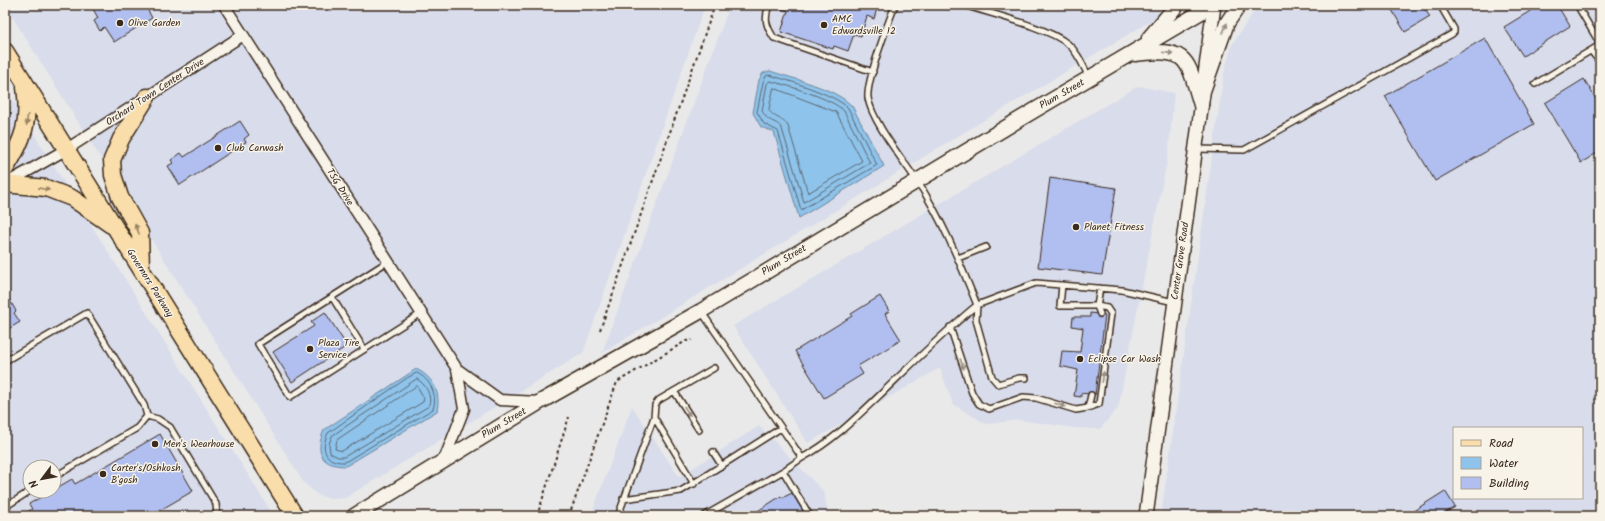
<svg xmlns="http://www.w3.org/2000/svg" width="1605" height="521" font-family="Kalam,sans-serif">
  <style>
    .built { fill: #d8dceb; fill-rule: evenodd }
    .water { fill: #8ec3eb; stroke: #6d8699 }
    .lines { fill: none; stroke-linecap: round; stroke-linejoin: round }
    .shore { stroke: #5c6770; stroke-width: 1 }
    .building { fill: #b0bfef; stroke: #3b2a1e }
    .service-casing { stroke: #3b2a1e; stroke-width: 8 }
    .minor-casing { stroke: #3b2a1e; stroke-width: 13 }
    .tertiary-casing { stroke: #3b2a1e; stroke-width: 16 }
    .secondary-casing { stroke: #3b2a1e; stroke-width: 17 }
    .primary-casing { stroke: #3b2a1e; stroke-width: 19 }
    .path { stroke: #3b2a1e; stroke-width: 2; stroke-dasharray: 3 3; stroke-linecap: butt }
    .service { stroke: #f7f3e8; stroke-width: 5 }
    .minor { stroke: #f7f3e8; stroke-width: 10 }
    .tertiary { stroke: #f7f3e8; stroke-width: 13 }
    .secondary { stroke: #f7f3e8; stroke-width: 14 }
    .primary { stroke: #f9deab; stroke-width: 16 }
    .oneway { fill: #998e83 }
    .oneway2 { fill: #9a8464 }
    .poi-dot { fill: #3b2a1e; stroke: #f7f3e8; stroke-width: 1.5 }
    .labels { text-anchor: middle; dominant-baseline: central; stroke-width: 3; stroke-linejoin: round; paint-order: stroke }
    .poi-label { font-size: 10px; fill: #3b2a1e; stroke: #f7f3e8; text-anchor: start }
    .street-label { font-size: 10px; fill: #3b2a1e; stroke: #f7f3e8 }
  </style>
  <rect width="100%" height="100%" fill="#e9e9e9"/>
  <filter id="ink" filterUnits="userSpaceOnUse"><feTurbulence type="fractalNoise" baseFrequency=".025" numOctaves="2"/><feDisplacementMap in="SourceGraphic" scale="8" xChannelSelector="R" yChannelSelector="G"/><feConvolveMatrix kernelMatrix="1 2 1 2 8 2 1 2 1" color-interpolation-filters="sRGB"/></filter>
  <g filter="url(#ink)">
    <path class="built" d="M5 5H705L583 353 345 498 332 499 318 495 304 483Z
      M730 5H1170L1154 19 971 128 602 353Z
      M1258 5H1600V516H1161L1224 73 1232 45ZM1454 428H1582V498H1454Z
      M1138 86 1174 93 1168 155 1118 408 1100 429 1076 428 1019 420 986 424 953 404 940 368 808 443 733 326Z
      M5 88 272 513 273 516H5ZM30 467H54V491H30Z
      M632 406 679 477 759 426 824 492 828 516H591Z"/>
    <path class="water" d="M770 71C794 79 835 88 852 106L884 166 799 218 774 132 761 127 753 113 759 80 763 73Z
      M416 369C433 377 441 392 437 411L346 466C320 466 315 452 324 430Z"/>
    <g class="lines">
      <path class="shore" d="M769 75C788 80 836 95 848 108L877 165 801 210 778 131 764 124 757 112 763 82 766 76Z
        M770 81C787 85 833 99 844 111L870 163 804 202 782 129C776 119 770 125 762 111L767 84Z
        M774 88 836 112 862 161 808 193 788 126C783 118 773 118 769 110Z
        M417 373C430 379 438 395 433 409L345 462C325 463 320 449 328 433L407 378Z
        M417 379C426 384 432 396 429 406L344 457H338L330 453 329 444 332 436Z
        M417 386 424 398 423 402 342 451 335 449 337 440Z"/>
    </g>
    <path class="building" d="M91 5H145L152 18 114 42 104 27 100 31 94 21 98 18Z
      M782 5H878L874 19 867 16 861 36 854 34 848 51 834 46 833 49 781 32 788 11 781 9Z
      M1389 5H1422L1430 17 1405 32Z
      M1540 5H1557L1570 26 1523 56 1504 27Z
      M1485 38 1534 124 1435 181 1385 96Z
      M1584 79 1600 106V151L1581 163 1545 103Z
      M240 121 249 135 244 139 246 142 180 185 168 166 173 163 171 160 181 153 184 157Z
      M1050 178 1116 188 1102 275 1038 267Z
      M5 292 16 311 14 313 20 322 5 331Z
      M880 296 889 311 885 314 901 340 858 366 863 374 824 398 795 351 852 316 851 314Z
      M325 312 347 346 292 382 273 352 314 326 311 322Z
      M1090 313 1105 315 1095 395 1081 393V397L1074 396 1078 370 1060 366 1062 351 1080 352 1083 328 1072 326 1073 317H1090Z
      M160 434 193 491 150 516H21L32 509 29 504 72 479 75 484Z
      M1445 491 1455 507 1440 516H1407V515Z
      M792 493 806 516H754L753 514 781 496 782 498Z"/>
    <g class="lines">
      <defs>
        <path id="service" d="M769 5C764 19 766 26 774 38L873 72
          M964 5C991 14 1047 27 1068 44 1078 52 1083 66 1089 77
          M1577 5 1600 44
          M1591 51 1600 62
          M1535 84 1600 45
          M1196 149 1244 150 1452 34 1454 32V29L1440 5
          M958 258 986 247
          M387 262 258 344 290 397 420 314
          M1062 285 1060 306H1097L1100 314
          M332 297 364 349
          M701 311 802 458C833 441 857 417 883 392 914 362 944 332 977 305 962 268 947 231 927 197 912 170 873 126 868 98 866 82 888 23 895 5
          M950 327 972 393 979 404 989 409 1023 397 1036 398 1076 410 1088 408 1091 395
          M5 361 87 313 144 405 147 416
          M1026 378H1019L998 384 992 377 976 320 977 305 1036 283 1122 290 1174 302
          M674 391 699 430
          M1088 408 1099 404 1111 314 1107 308 1097 306 1100 288
          M654 417 655 405 659 400 714 368
          M713 452 722 466
          M783 471 810 516
          M54 477 137 428 147 416 158 419 170 427 216 504 217 516
          M623 499 681 491 781 428
          M5 507 30 491
          M618 516 654 417 694 484
          M704 516 783 471 802 458"/>
        <path id="minor" d="M224 5 457 369 464 409 444 460
          M1599 5 1600 6
          M5 184 67 149 243 35
          M457 369 500 400 540 402"/>
        <path id="tertiary" d="M1205 75 1214 5
          M1146 516 1203 94"/>
        <path id="secondary" d="M1149 38 1177 5
          M1135 54C1189 47 1187 59 1201 105
          M1203 91 1227 23 1239 5
          M354 516 540 402 701 311 1030 113 1213 5"/>
        <path id="primary" d="M5 51 295 516
          M5 169C24 140 30 121 25 87
          M5 184 46 188 72 198 111 225
          M141 268 140 233 120 197 113 175 112 160 121 139 147 97"/>
      </defs>
      <use href="#service" class="service-casing"/>
      <use href="#minor" class="minor-casing"/>
      <use href="#tertiary" class="tertiary-casing"/>
      <use href="#secondary" class="secondary-casing"/>
      <use href="#primary" class="primary-casing"/>
      <path class="path" d="M5 95 11 114
        M600 330 715 5
        M537 516 569 417
        M569 516 617 382 686 341 692 340"/>
      <use href="#service" class="service"/>
      <use href="#minor" class="minor"/>
      <use href="#tertiary" class="tertiary"/>
      <use href="#secondary" class="secondary"/>
      <use href="#primary" class="primary"/>
    </g>
    <defs><path id="oneway-solid" d="M-6-.8H1V-3.2L6.5 0L1 3.2V.8H-6Z"/></defs>
    <g class="oneway">
      <use href="#oneway-solid" transform="translate(1225 28) rotate(-67)"/>
      <use href="#oneway-solid" transform="translate(1168 53) rotate(7)"/>
      <use href="#oneway-solid" transform="translate(962 364) rotate(71)"/>
      <use href="#oneway-solid" transform="translate(1103 377) rotate(-82)"/>
      <use href="#oneway-solid" transform="translate(1060 405) rotate(17)"/>
      <use href="#oneway-solid" transform="translate(687 411) rotate(57)"/>
    </g>
    <g class="oneway2">
      <use href="#oneway-solid" transform="translate(27 120) rotate(97)"/>
      <use href="#oneway-solid" transform="translate(44 189) rotate(11)"/>
      <use href="#oneway-solid" transform="translate(137 229) rotate(-114)"/>
    </g>
  </g>
  <g class="poi-dot">
    <circle cx="120" cy="23" r="4"/>
    <circle cx="824" cy="25" r="4"/>
    <circle cx="218" cy="148" r="4"/>
    <circle cx="1076" cy="227" r="4"/>
    <circle cx="310" cy="349" r="4"/>
    <circle cx="1080" cy="359" r="4"/>
    <circle cx="155" cy="444" r="4"/>
    <circle cx="103" cy="474" r="4"/>
  </g>
  <g class="labels">
    <g class="poi-label">
      <text x="832" y="19">AMC<tspan x="832" dy="12">Edwardsville 12</tspan></text>
      <text x="128" y="23">Olive Garden</text>
      <text x="226" y="148">Club Carwash</text>
      <text x="1084" y="227">Planet Fitness</text>
      <text x="318" y="343">Plaza Tire<tspan x="318" dy="12">Service</tspan></text>
      <text x="1088" y="359">Eclipse Car Wash</text>
      <text x="163" y="444">Men's Wearhouse</text>
      <text x="111" y="468">Carter's/Oshkosh<tspan x="111" dy="12">B'gosh</tspan></text>
    </g>
    <g class="street-label">
      <text transform="translate(155 92) rotate(-33)">Orchard Town Center Drive</text>
      <text transform="translate(1062 94) rotate(-30)">Plum Street</text>
      <text transform="translate(340 187) rotate(58)">TSG Drive</text>
      <text transform="translate(784 260) rotate(-31)">Plum Street</text>
      <text transform="translate(1180 261) rotate(-82)">Center Grove Road</text>
      <text transform="translate(150 283) rotate(58)">Governors Parkway</text>
      <text transform="translate(504 423) rotate(-31)">Plum Street</text>
    </g>
  </g>
  <rect width="1605" height="521" fill="none" stroke="#f7f3e8" stroke-width="20"/>
  <rect x="10" y="10" width="1585" height="501" fill="none" stroke="#3b2a1e" stroke-width="1.5" filter="url(#ink)"/>
  <rect x="1453" y="427" width="130" height="72" fill="#f7f3e8" stroke="#aca397"/>
  <rect x="1461" y="440" width="20" height="6" fill="#f9deab" stroke="#aca397"/>
  <text x="1489" y="447" font-size="12" fill="#3b2a1e">Road</text>
  <rect x="1461" y="457" width="20" height="12" fill="#8ec3eb" stroke="#aca397"/>
  <text x="1489" y="467" font-size="12" fill="#3b2a1e">Water</text>
  <rect x="1461" y="477" width="20" height="12" fill="#b0bfef" stroke="#aca397"/>
  <text x="1489" y="487" font-size="12" fill="#3b2a1e">Building</text>
  <g transform="translate(42 479) rotate(238)"><circle r="19" fill="#f7f3e8" stroke="#aca397"/>
  <path d="M0-3L7 15L0 10L-7 15Z" fill="#3b2a1e"/>
  <text y="-6" font-size="11" font-weight="bold" text-anchor="middle" fill="#3b2a1e">N</text>
  </g>
</svg>
